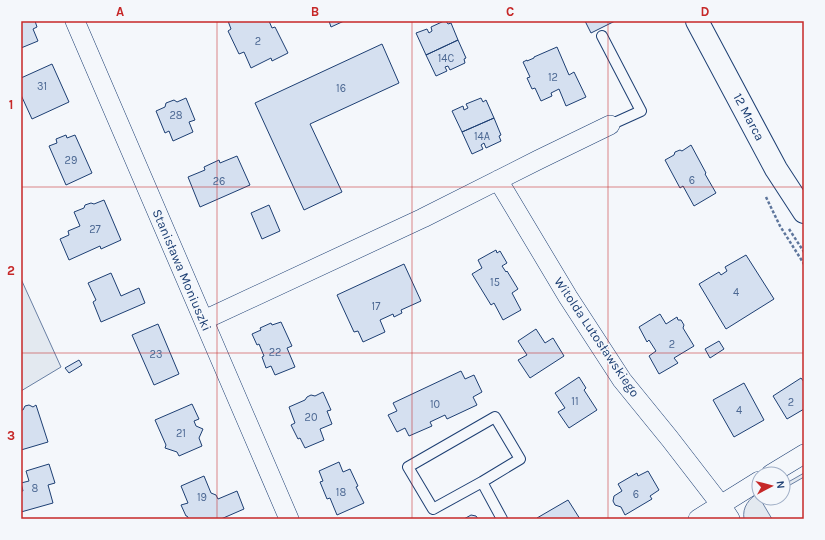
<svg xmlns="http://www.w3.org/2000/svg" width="825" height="540" font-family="Karla,sans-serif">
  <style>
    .green { fill: #e3e9f0; stroke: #687fa3 }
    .building { fill: #d5e0f0; stroke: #1d3f73 }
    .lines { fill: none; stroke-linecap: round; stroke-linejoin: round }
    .lane-casing { stroke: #1d3f73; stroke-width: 12 }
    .street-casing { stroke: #1d3f73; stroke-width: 20 }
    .secondary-casing { stroke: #1d3f73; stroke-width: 24 }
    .path { stroke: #5e769c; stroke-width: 2.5; stroke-dasharray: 3 2; stroke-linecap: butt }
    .lane { stroke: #f4f7fb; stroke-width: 10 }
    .street { stroke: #f4f7fb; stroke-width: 19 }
    .secondary { stroke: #f4f7fb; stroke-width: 22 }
    .grid { fill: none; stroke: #c62828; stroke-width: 1; stroke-opacity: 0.55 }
    .labels { text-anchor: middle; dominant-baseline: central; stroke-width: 3; stroke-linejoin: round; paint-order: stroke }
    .number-label { font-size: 11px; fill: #4b6792 }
    .street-label { font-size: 13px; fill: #1d3f73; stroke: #f4f7fb }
    .neatline { fill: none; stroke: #c62828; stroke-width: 1.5 }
    .grid-label { font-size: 13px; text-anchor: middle; font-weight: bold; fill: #c62828 }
  </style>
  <rect width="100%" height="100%" fill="#f4f7fb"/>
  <path class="green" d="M21 279 61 367 21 391Z
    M804 473V477L783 489V485Z
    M759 492V498H768L762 502 772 519H744C742 507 749 499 759 492Z"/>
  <path class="building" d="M21 21H35L37 27 33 29 38 41 21 48Z
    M228 21H269L272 28 275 27 288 53 272 61 271 58 251 68 244 52 239 54 228 31 231 29Z
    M329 21H344L331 27Z
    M444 21H446L448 24 451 23 458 40 426 55 416 33 427 29 429 33 432 31 431 27Z
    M585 21H615L591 33Z
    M458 40 466 58 464 59 465 63 450 70 448 66 445 67 447 71 436 76 426 55Z
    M382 44 399 83 310 124 342 192 304 210 255 103Z
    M557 47 569 75 574 72 586 97 566 106 559 89 551 93 552 96 541 101 535 88 532 89 527 78 530 77 523 62 527 60V61L534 58V57Z
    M52 64 69 102 32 119 21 95V78Z
    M186 98 195 120 189 122 193 132 173 141 169 131 165 133 156 111 165 107 166 103 174 100 177 102Z
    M481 98 483 102 486 100 494 118 462 132 452 111 463 106 464 110 468 108 466 104Z
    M494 118 501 135 499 136 501 141 486 148 484 143 481 145 483 149 472 154 462 132Z
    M66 135 67 138 75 135 92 173 66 185 49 146 57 143 56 139Z
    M691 145 706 173 705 174 716 193 694 206 683 186 680 188 665 160 674 155 675 152 680 150 682 151Z
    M237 156 250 185 200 207 188 177 205 170 204 167 219 160 220 163Z
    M104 200 121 240 101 249 100 246 69 260 60 239 69 235 68 231 80 226 74 212 84 208 85 205 91 203 94 204Z
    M269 205 280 231 262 239 251 213Z
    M496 250 497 253 500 251 507 263 502 266 506 272 507 271 518 289 512 293 521 310 503 320 494 303 491 305 472 274 482 268 478 260Z
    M746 255 774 299 726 329 699 284 719 272 721 275 727 271 725 267Z
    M404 264 421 301 401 310 402 313 394 317 393 314 380 320 385 332 363 342 358 331 354 332 337 295Z
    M111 273 121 296 139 288 145 303 101 322 93 302 96 300 88 283Z
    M660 314 666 324 677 317 678 320H681L684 325 683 328 694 346 674 358 678 363 659 374 649 356 656 351 649 340 647 342 639 327Z
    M281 322 292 346 287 348 295 367 275 375 271 366 266 368 262 357 264 356 259 344 257 345 252 334 261 330 260 328 271 323 272 325Z
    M158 324 179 374 154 385 132 335Z
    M536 329 545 343 553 338 564 356 530 378 518 360 527 355 518 341Z
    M719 341 724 349 710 358 705 349Z
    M79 360 82 365 69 373 65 368Z
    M461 371 465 379 474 375 482 392 473 397 477 405 447 419 445 415 430 422 432 426 409 436 405 428 397 432 388 415 397 411 393 403Z
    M579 377 586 388 584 390 597 410 569 428 558 412 565 408 555 393Z
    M801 378 804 382V409L787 419 773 396Z
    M744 383 764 420 734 437 713 400Z
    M323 392 331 410 327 411 332 424 320 429 324 440 305 448 300 438 298 439 291 425 295 423 289 407 305 400 307 397 311 395 315 396Z
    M192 404 199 419 194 421 196 426 203 429 199 438 202 446 179 456 177 452 165 448 166 445 155 420Z
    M29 405 33 407 36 405 48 442 21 450V410H23L25 406Z
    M339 462 343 472 350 469 358 486 356 487 364 503 337 515 330 498 327 499 320 482 323 481 319 471Z
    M49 464 55 483 48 485 53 503 21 512V491H23L21 483 29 481 26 471Z
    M648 471 659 490 650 496 652 499 625 515 621 507 615 505 613 501 614 496 622 491 618 484 637 473 638 476Z
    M204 476 211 493 216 495 218 499 237 491 244 509 221 519H189L187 516H186L181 505 188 503 181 486Z
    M568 500 580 519H537V518Z
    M471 515 476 516 478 519H464Z"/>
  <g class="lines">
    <defs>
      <path id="lane" d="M602 36 641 111 610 125
        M495 417 520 459 482 482 433 509 408 467Z
        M482 482 502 519"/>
      <path id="street" d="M75 21 289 519
        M498 180 568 297 622 380 670 439 721 505 730 519
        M204 320 423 218 538 160 610 125
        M771 474 804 454
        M698 519 759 481"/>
      <path id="secondary" d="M697 21 776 169 804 212"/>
    </defs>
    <use href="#lane" class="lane-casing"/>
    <use href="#street" class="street-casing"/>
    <use href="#secondary" class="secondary-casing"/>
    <path class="path" d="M766 197 780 226 804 264
      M789 229 804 252"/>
    <use href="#lane" class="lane"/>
    <use href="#street" class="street"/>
    <use href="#secondary" class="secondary"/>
  </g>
  <path class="grid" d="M217 21V519M412 21V519M608 21V519M21 187H804M21 353H804"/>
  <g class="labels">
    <g class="number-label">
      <text x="258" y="41">2</text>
      <text x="446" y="58">14C</text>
      <text x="553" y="77">12</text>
      <text x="42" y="86">31</text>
      <text x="341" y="88">16</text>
      <text x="176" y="115">28</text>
      <text x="482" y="136">14A</text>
      <text x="71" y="160">29</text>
      <text x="692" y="180">6</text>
      <text x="219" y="181">26</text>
      <text x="95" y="229">27</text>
      <text x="495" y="282">15</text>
      <text x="736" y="292">4</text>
      <text x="376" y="306">17</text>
      <text x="672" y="344">2</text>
      <text x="275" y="352">22</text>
      <text x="156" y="354">23</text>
      <text x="575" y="401">11</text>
      <text x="791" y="402">2</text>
      <text x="435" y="404">10</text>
      <text x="739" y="410">4</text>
      <text x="311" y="417">20</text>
      <text x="181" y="433">21</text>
      <text x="35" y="488">8</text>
      <text x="341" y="492">18</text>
      <text x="636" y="494">6</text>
      <text x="202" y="497">19</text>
    </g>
    <g class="street-label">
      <text transform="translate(749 117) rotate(62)">12 Marca</text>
      <text transform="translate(182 270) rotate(67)">Stanisława Moniuszki</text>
      <text transform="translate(597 337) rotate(56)">Witolda Lutosławskiego</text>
    </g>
  </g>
  <rect width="825" height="540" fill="none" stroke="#f4f7fb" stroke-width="44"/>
  <g transform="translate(771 486) rotate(83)"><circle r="19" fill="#f4f7fb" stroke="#9eadc5"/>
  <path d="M0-3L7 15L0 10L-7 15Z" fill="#c62828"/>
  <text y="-6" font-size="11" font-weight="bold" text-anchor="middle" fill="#1d3f73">N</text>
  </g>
  <rect x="22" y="22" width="781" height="496" class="neatline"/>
  <g class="grid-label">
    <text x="120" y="16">A</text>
    <text x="315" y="16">B</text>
    <text x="510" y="16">C</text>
    <text x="705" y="16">D</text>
    <text x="11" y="109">1</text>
    <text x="11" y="275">2</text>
    <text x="11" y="440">3</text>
  </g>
</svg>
